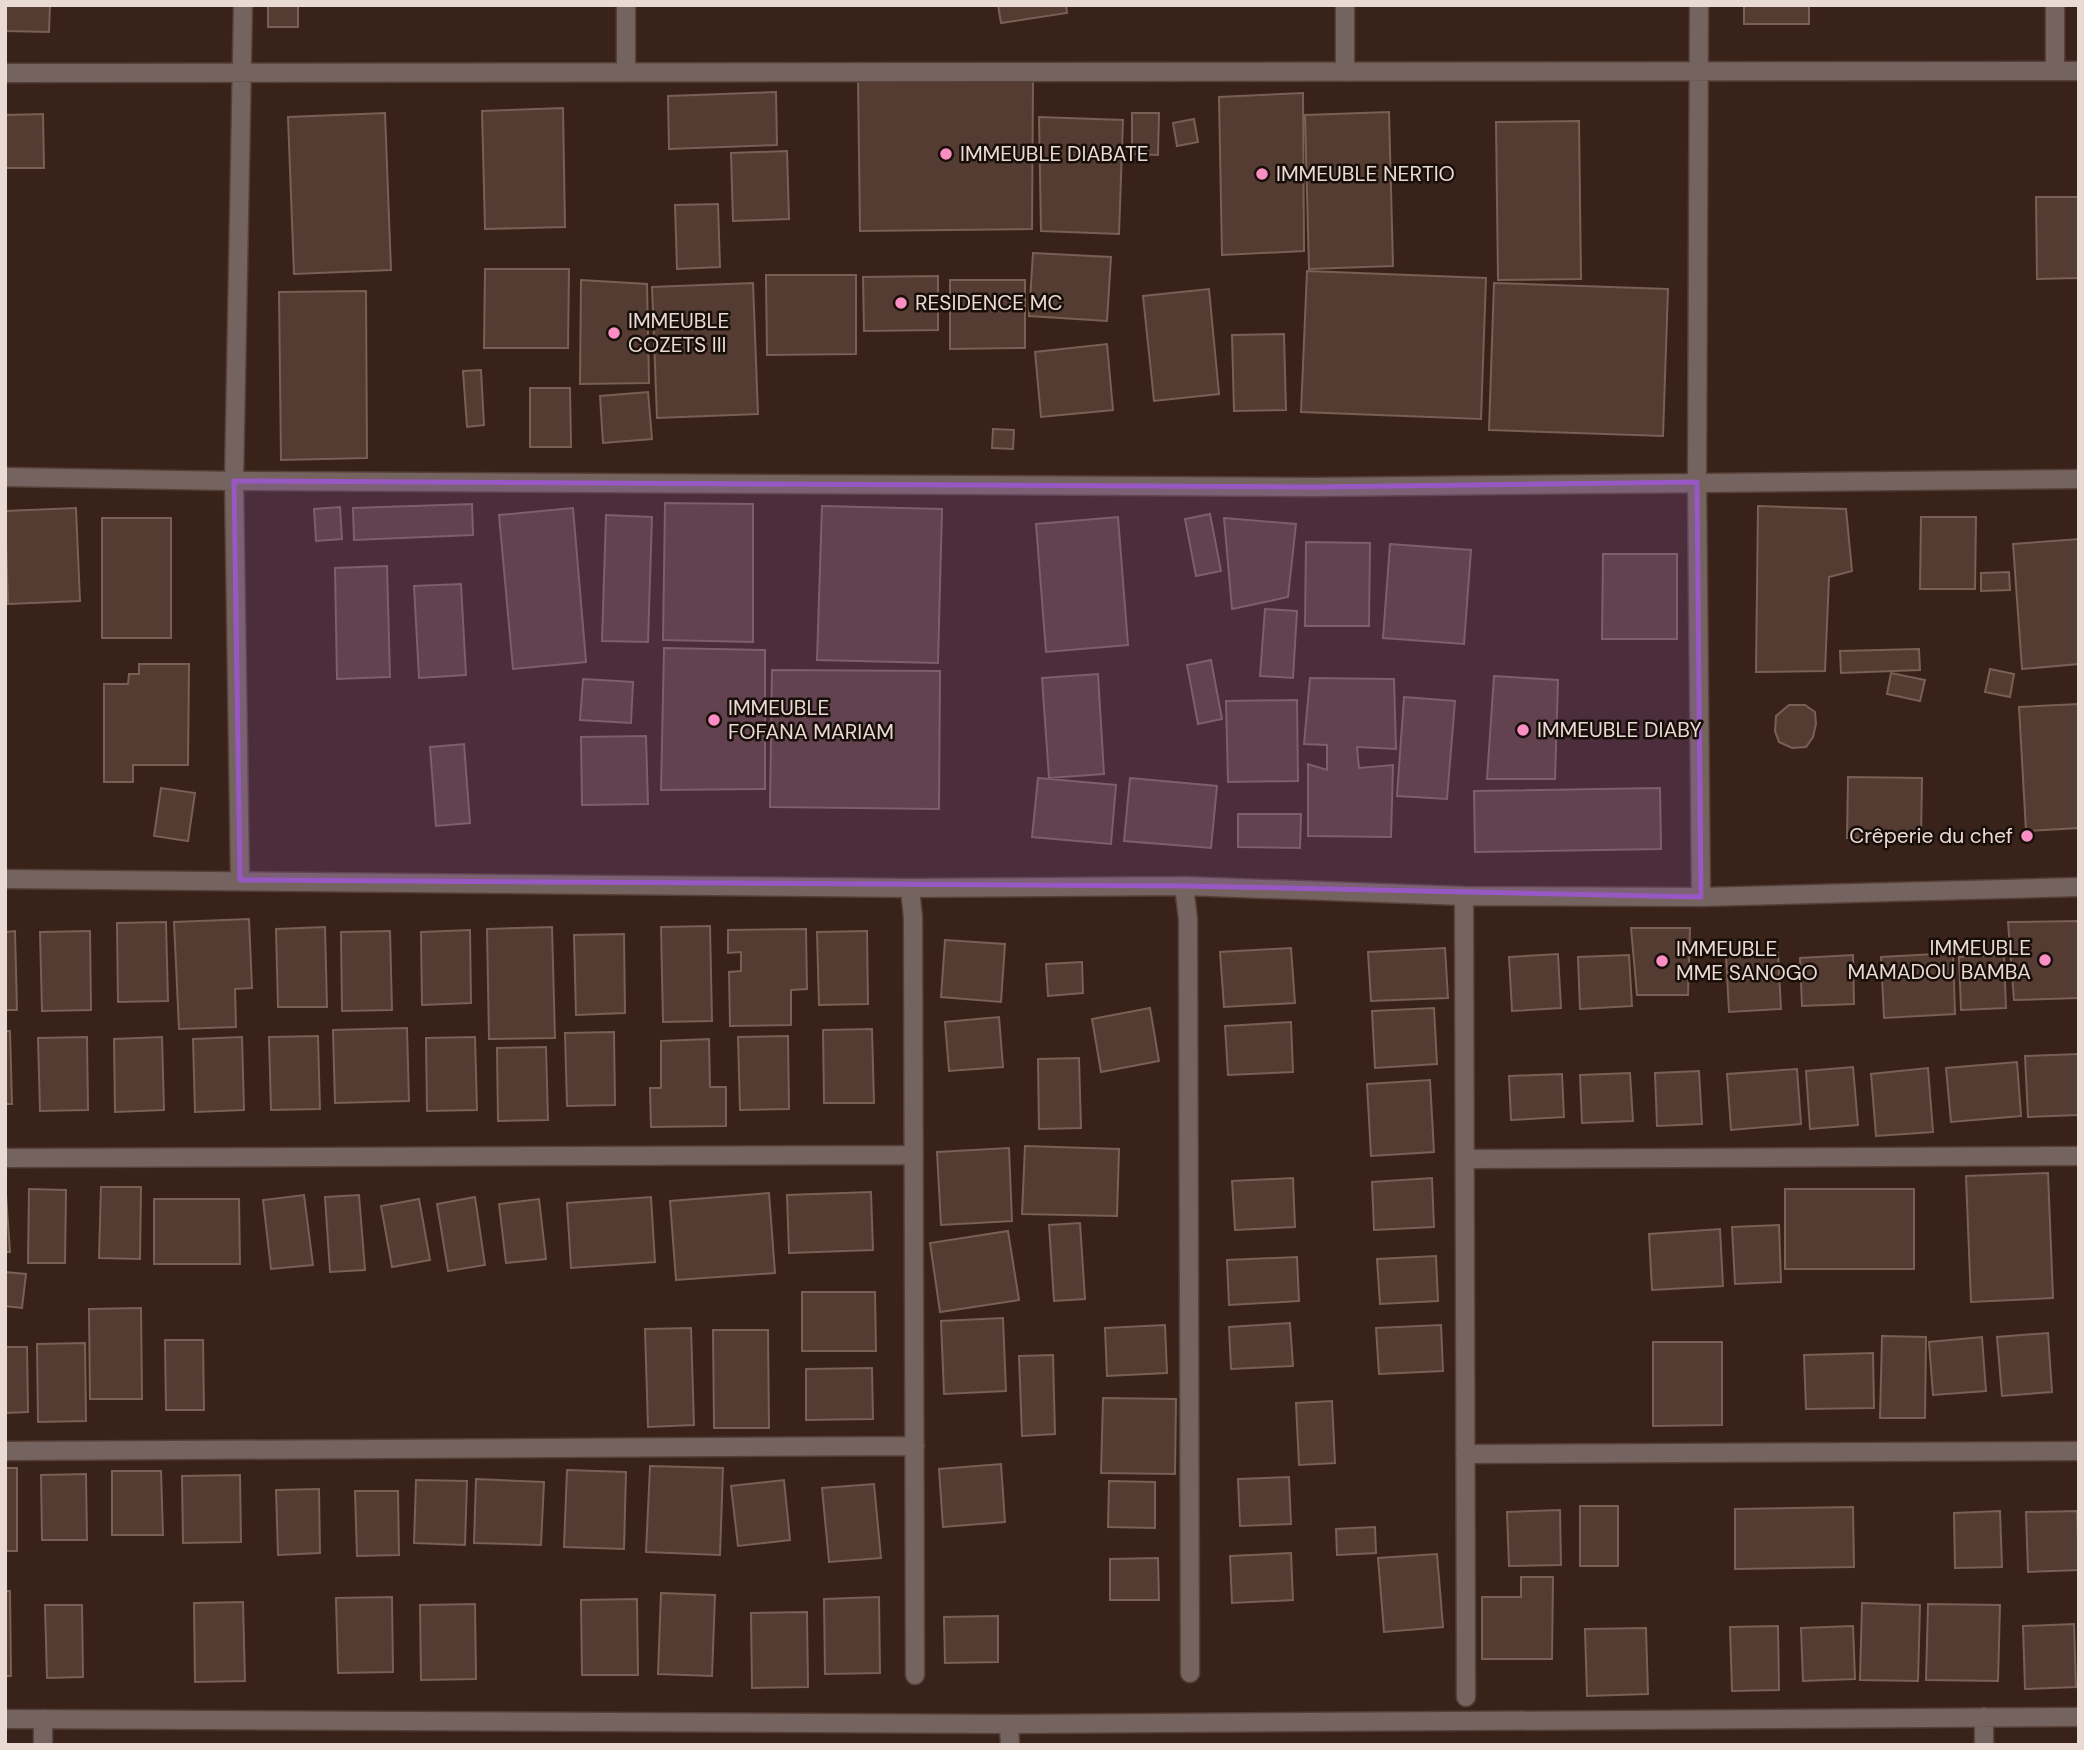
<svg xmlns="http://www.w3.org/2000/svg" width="2084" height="1750" font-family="'DM Sans',sans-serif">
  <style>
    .building { fill: #553c32; stroke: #795f54; stroke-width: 2 }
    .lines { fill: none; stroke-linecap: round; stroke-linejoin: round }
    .minor-casing { stroke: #553f37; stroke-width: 21 }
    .minor { stroke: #75635f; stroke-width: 18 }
    .marked { fill: #9758c4; fill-opacity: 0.2; stroke: #9758c4; stroke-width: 5; stroke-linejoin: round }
    .poi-dot { fill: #fb8fc4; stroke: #190f0a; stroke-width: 2.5 }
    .labels { text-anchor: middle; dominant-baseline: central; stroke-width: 5; stroke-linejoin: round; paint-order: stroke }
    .poi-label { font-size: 21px; fill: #eadad4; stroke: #190f0a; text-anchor: start }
  </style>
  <rect width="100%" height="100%" fill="#392219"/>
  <path class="building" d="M5 5H50L49 32 5 31Z
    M268 5H298V27H268Z
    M998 5H1066L1067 13 1001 23Z
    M1744 5H1809V24H1744Z
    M858 79H1033L1032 229 860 231Z
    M776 92 777 145 669 149 668 96Z
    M1303 93 1304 251 1222 255 1219 97Z
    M563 108 565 227 485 229 482 111Z
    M1389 112 1393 266 1309 269 1305 115Z
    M385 113 391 270 294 274 288 117Z
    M1132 113H1159L1158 155 1132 154Z
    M43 114 44 168H5V115Z
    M1039 117 1123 120 1119 234 1041 231Z
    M1194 119 1198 142 1177 146 1173 123Z
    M1579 121 1581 279 1498 280 1496 122Z
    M787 151 789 219 733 221 731 153Z
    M2036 197H2079V278L2037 279Z
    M718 204 720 267 677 269 675 205Z
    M1033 253 1111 257 1107 321 1029 316Z
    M485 269H569L568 348H484Z
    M1307 271 1486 278 1481 419 1301 412Z
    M766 275H856V354L767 355Z
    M938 276V330L864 331 863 277Z
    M581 280 647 284 649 383 580 384Z
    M950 280H1025V348L950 349Z
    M753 283 758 414 657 418 652 287Z
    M1494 283 1668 289 1663 436 1489 430Z
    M1209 289 1219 394 1154 401 1143 296Z
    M366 291 367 458 281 460 279 292Z
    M1284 334 1286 410 1234 411 1232 335Z
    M1107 344 1113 410 1041 417 1035 352Z
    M481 370 484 425 467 427 463 371Z
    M530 388H570L571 447H530Z
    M648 392 652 439 603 443 600 396Z
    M993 429 1014 430 1013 449 992 448Z
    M665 503 753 504V642L663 640Z
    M472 504 473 535 354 540 353 508Z
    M822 506 942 509 938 663 817 660Z
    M1758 506 1846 509 1852 571 1829 577 1825 671 1756 672Z
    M340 507 342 539 316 541 314 509Z
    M76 508 80 601 8 604 5 511Z
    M573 508 586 662 513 669 499 515Z
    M1210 514 1221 571 1196 576 1185 519Z
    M606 515 652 517 648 642 602 641Z
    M1118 517 1128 645 1046 652 1036 524Z
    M1921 517H1976L1975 589H1920Z
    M102 518H171V638H102Z
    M1224 518 1296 524 1288 597 1232 609Z
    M2079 539V664L2022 669 2013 544Z
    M1306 542 1370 543 1369 626H1305Z
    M1390 544 1471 550 1464 644 1383 638Z
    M1603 554H1677V639H1602Z
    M387 566 390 677 337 679 335 568Z
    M2009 572 2010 590 1981 591V573Z
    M461 584 466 675 419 678 414 586Z
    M1265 609 1297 611 1293 678 1260 676Z
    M664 648 765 650V789L661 790Z
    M1919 649 1920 670 1841 673 1840 651Z
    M1211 660 1222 719 1198 724 1187 665Z
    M139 664H189L188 765H133V782H104V684H128L129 674H139Z
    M1990 669 2014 674 2010 697 1985 692Z
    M772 670 940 671 939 809 770 807Z
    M1891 673 1925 680 1920 701 1887 694Z
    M1098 674 1104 774 1049 778 1042 678Z
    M1494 676 1558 680 1555 779H1487Z
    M1310 678 1394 679 1396 749 1357 747 1359 768 1393 765 1391 837 1308 836V764L1327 770V745L1304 744Z
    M583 679 633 682 631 723 580 720Z
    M1404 697 1455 701 1447 799 1397 796Z
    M1297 700 1298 781 1228 782 1226 701Z
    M2078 704 2079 828 2026 831 2019 707Z
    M1789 705H1805L1815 712 1816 724 1813 737 1806 747 1792 748 1779 742 1775 731 1776 716Z
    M646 736 648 804 582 805 581 737Z
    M464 744 470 823 436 826 430 747Z
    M1848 777 1922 778 1921 838H1847Z
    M1038 778 1116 785 1111 844 1032 837Z
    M1130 778 1217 786 1211 848 1124 841Z
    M161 788 195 793 188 841 154 836Z
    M1660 788 1661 849 1475 852 1474 791Z
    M1238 814H1301L1300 848 1238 847Z
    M249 919 252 988 235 989 236 1027 179 1029 174 922Z
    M2079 921V998L2014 1000 2008 922Z
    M166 922 168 1001 118 1002 117 923Z
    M710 926 712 1021 663 1022 661 927Z
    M325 927 327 1007H278L276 929Z
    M552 927 555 1038 489 1039 487 929Z
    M1631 928H1690L1688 995H1637Z
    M806 929 807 989 791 990V1025L730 1026 729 972 741 971V952L728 953V930Z
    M470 930 471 1003 422 1005 421 932Z
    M15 931 17 1010H5V932Z
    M90 931 91 1010 42 1011 40 932Z
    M390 931 392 1010 342 1011 341 932Z
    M867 931 868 1004 819 1005 817 932Z
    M624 934 625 1013 576 1015 574 935Z
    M945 940 1005 944 1001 1002 941 997Z
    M1291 948 1295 1003 1224 1007 1220 952Z
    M1445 948 1448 998 1371 1001 1368 952Z
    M1778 953 1781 1009 1729 1012 1726 956Z
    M1953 953 1955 1014 1884 1018 1881 957Z
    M1558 954 1561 1008 1512 1011 1509 957Z
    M1629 955 1632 1006 1580 1009 1578 957Z
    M1853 955 1854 1004 1802 1006 1800 958Z
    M2004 955 2006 1008 1961 1010 1959 957Z
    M1082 962 1083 993 1048 996 1046 964Z
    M1150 1008 1159 1061 1101 1072 1092 1019Z
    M1434 1008 1437 1064 1375 1068 1372 1011Z
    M999 1017 1003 1067 949 1071 945 1022Z
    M1291 1022 1293 1072 1228 1075 1225 1026Z
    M407 1028 409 1101 335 1103 333 1030Z
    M872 1029 874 1103H824L823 1030Z
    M5 1031H10L12 1104H5Z
    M614 1032 615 1105 567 1106 565 1033Z
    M318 1036 320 1109 271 1110 269 1037Z
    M788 1036 789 1109 740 1110 738 1037Z
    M87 1037 88 1110 40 1111 38 1038Z
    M162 1037 164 1110 115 1112 114 1039Z
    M242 1037 244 1110 195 1112 193 1039Z
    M475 1037 477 1110 427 1111 426 1038Z
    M709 1039 710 1087H726V1126L651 1127 650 1088H661V1041Z
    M546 1047 548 1120 498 1121 497 1048Z
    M2079 1054V1115L2028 1117 2025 1056Z
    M1079 1058 1081 1128 1039 1129 1038 1059Z
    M2017 1062 2021 1116 1951 1122 1946 1068Z
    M1853 1067 1858 1125 1810 1129 1806 1071Z
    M1928 1068 1933 1132 1876 1136 1871 1074Z
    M1797 1069 1801 1124 1731 1130 1727 1074Z
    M1699 1071 1702 1124 1657 1126 1655 1073Z
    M1630 1073 1633 1121 1582 1123 1580 1075Z
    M1562 1074 1564 1117 1511 1120 1509 1076Z
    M1430 1080 1434 1152 1371 1156 1367 1084Z
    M1025 1146 1119 1149 1117 1216 1022 1214Z
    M1009 1148 1012 1221 941 1225 937 1152Z
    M2048 1173 2053 1298 1971 1302 1966 1176Z
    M1293 1178 1295 1227 1235 1230 1232 1181Z
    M1432 1178 1434 1227 1374 1230 1372 1182Z
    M101 1187H141L140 1259 99 1258Z
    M29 1189 66 1190 65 1263H28Z
    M1785 1189H1914V1269H1785Z
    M871 1192 873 1250 789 1253 787 1195Z
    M769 1193 775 1273 676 1280 670 1201Z
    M6 1195 10 1252H5V1195Z
    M304 1195 313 1265 271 1269 263 1200Z
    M359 1195 365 1270 330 1272 325 1197Z
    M475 1197 485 1265 448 1271 437 1204Z
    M651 1197 655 1262 571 1268 567 1203Z
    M154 1199H239L240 1264H154Z
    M419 1199 430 1260 392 1267 381 1206Z
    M539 1199 546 1259 506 1263 499 1204Z
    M1080 1223 1085 1299 1054 1301 1049 1225Z
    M1779 1225 1781 1282 1735 1284 1732 1227Z
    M1720 1229 1723 1286 1652 1290 1649 1234Z
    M1008 1231 1019 1300 940 1312 930 1243Z
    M1436 1256 1438 1301 1380 1304 1377 1259Z
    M1297 1257 1299 1301 1229 1305 1227 1260Z
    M5 1272 26 1274 22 1308 5 1306Z
    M802 1292H875L876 1351H802Z
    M141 1308 142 1399H90L89 1309Z
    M1003 1318 1006 1391 944 1394 941 1321Z
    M1290 1323 1293 1366 1231 1369 1229 1327Z
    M1165 1325 1167 1373 1107 1376 1105 1328Z
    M1441 1325 1443 1371 1379 1374 1376 1328Z
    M691 1328 694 1425 648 1427 645 1329Z
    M713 1330H768L769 1428H714Z
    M2048 1333 2052 1392 2002 1396 1997 1337Z
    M1882 1336 1926 1337 1925 1418H1880Z
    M1982 1337 1986 1391 1933 1395 1929 1342Z
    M165 1340H203L204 1410H166Z
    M1653 1342H1722V1425L1653 1426Z
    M85 1343 86 1421 38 1422 37 1344Z
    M5 1347H27L28 1412 5 1413Z
    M1873 1353 1874 1408 1806 1409 1804 1355Z
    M1053 1355 1055 1434 1022 1436 1019 1356Z
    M872 1368 873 1419 806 1420V1369Z
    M1103 1398 1176 1399 1175 1474 1101 1473Z
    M1332 1401 1335 1463 1299 1465 1296 1403Z
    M1001 1464 1005 1522 943 1527 939 1469Z
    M650 1466 723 1468 720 1555 646 1552Z
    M5 1468H17V1551H5Z
    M567 1470 626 1472 624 1549 564 1547Z
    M112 1471H161L163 1535H112Z
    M86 1474 87 1540H42L41 1475Z
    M240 1475 241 1542 183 1543 182 1476Z
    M1289 1477 1291 1524 1240 1526 1238 1479Z
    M476 1479 544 1482 541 1545 474 1543Z
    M416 1480 467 1481 465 1545 414 1543Z
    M784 1480 790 1540 738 1546 731 1486Z
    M1109 1481 1155 1482V1528L1108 1527Z
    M874 1484 881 1558 829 1562 822 1488Z
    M319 1489 320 1553 278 1555 276 1490Z
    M355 1491H398L399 1555 357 1556Z
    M1580 1506H1618V1566H1580Z
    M1853 1507 1854 1567 1735 1569V1509Z
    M1560 1510 1561 1565 1509 1566 1507 1512Z
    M2000 1511 2002 1567 1955 1568 1954 1513Z
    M2077 1511 2079 1570 2028 1572 2026 1512Z
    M1375 1527 1376 1553 1337 1555 1336 1529Z
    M1291 1553 1293 1600 1232 1603 1230 1556Z
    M1437 1554 1443 1627 1384 1632 1378 1558Z
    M1158 1558 1159 1600H1110V1559Z
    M1521 1577H1553L1552 1659H1482V1597H1521Z
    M5 1591H10L11 1676H5Z
    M661 1593 715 1595 712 1676 658 1674Z
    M392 1597 393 1672 338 1673 336 1598Z
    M879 1597 880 1673 825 1674 824 1599Z
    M637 1599 638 1675H582L581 1600Z
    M243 1602 245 1681 195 1682 194 1603Z
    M1862 1603 1920 1605 1918 1681 1860 1680Z
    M475 1604 476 1679 421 1680 420 1605Z
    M1928 1604 2000 1605 1998 1681 1926 1680Z
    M45 1605H82L83 1677 47 1678Z
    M807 1612 808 1687 752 1688 751 1613Z
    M998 1616V1662L945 1663 944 1617Z
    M2074 1624 2076 1687 2025 1689 2023 1626Z
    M1778 1626 1779 1690 1732 1691 1730 1627Z
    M1853 1626 1855 1679 1803 1681 1801 1628Z
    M1646 1628 1648 1694 1587 1696 1585 1629Z"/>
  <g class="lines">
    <defs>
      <path id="minor" d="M626 5V71
        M1699 5 1697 482 1701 897
        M2055 70V5
        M1345 72V5
        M5 73 2079 71
        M5 477 234 481 1315 487 2079 479
        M5 879 910 888 1184 886 1464 896 1701 897 2079 887
        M240 880 234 481 243 5
        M1184 886 1188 919 1190 1673
        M910 888 913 918 915 1675
        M1464 896 1466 1697
        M5 1158 914 1155
        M1465 1159 2079 1156
        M5 1451 915 1446
        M1465 1454 2079 1451
        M1984 1717V1745
        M5 1719 1009 1724 2079 1717
        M43 1719V1745
        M1009 1724 1010 1745"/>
    </defs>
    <use href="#minor" class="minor-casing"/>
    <use href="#minor" class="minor"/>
  </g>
  <path class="marked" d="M234 481 1315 487 1697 482 1701 897 1184 886 240 880Z"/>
  <g class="poi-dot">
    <circle cx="946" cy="154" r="7"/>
    <circle cx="1262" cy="174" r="7"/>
    <circle cx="901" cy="303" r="7"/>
    <circle cx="614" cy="333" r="7"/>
    <circle cx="714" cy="720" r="7"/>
    <circle cx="1523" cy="730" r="7"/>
    <circle cx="2027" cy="836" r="7"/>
    <circle cx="2045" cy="960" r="7"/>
    <circle cx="1662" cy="961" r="7"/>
  </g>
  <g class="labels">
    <g class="poi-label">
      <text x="960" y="154">IMMEUBLE DIABATE</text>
      <text x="1276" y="174">IMMEUBLE NERTIO</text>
      <text x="915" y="303">RESIDENCE MC</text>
      <text x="628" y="321">IMMEUBLE<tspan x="628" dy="24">COZETS III</tspan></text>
      <text x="728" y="708">IMMEUBLE<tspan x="728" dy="24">FOFANA MARIAM</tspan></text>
      <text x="1537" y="730">IMMEUBLE DIABY</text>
      <text x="2013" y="836" text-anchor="end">Crêperie du chef</text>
      <text x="2031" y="948" text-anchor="end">IMMEUBLE<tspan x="2031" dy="24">MAMADOU BAMBA</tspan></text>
      <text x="1676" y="949">IMMEUBLE<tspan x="1676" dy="24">MME SANOGO</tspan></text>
    </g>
  </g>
  <rect width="2084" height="1750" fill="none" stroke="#eadad4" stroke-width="14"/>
</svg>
